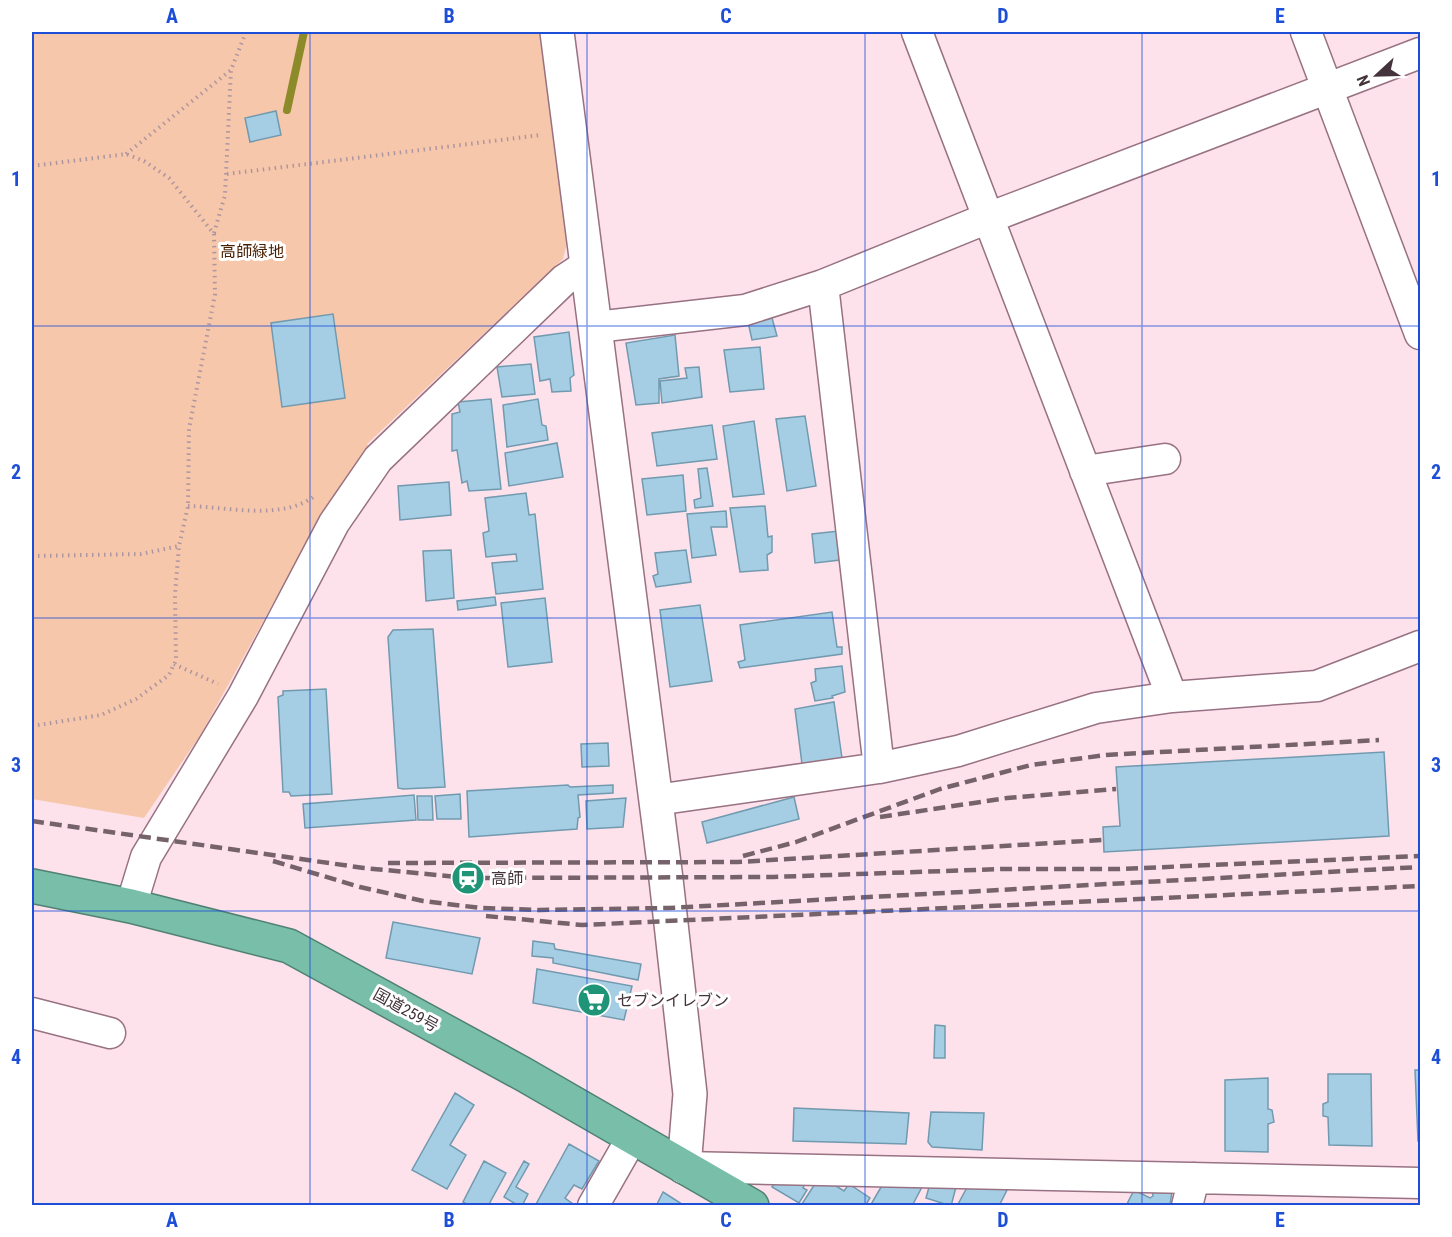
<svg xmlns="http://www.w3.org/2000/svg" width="1452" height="1237" font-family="'Roboto Condensed','Noto Sans JP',sans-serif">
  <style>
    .green { fill: #f7c7ab }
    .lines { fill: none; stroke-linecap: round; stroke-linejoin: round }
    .stream { stroke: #8d8b29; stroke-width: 8 }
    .building { fill: #a5cee5; stroke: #719aaf; stroke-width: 1.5 }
    .minor-casing { stroke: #987182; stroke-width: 33 }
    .tertiary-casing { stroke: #987182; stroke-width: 36 }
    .trunk-casing { stroke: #508274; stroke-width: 36 }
    .path { stroke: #ad969f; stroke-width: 4; stroke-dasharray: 1.5 4.5; stroke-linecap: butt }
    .minor { stroke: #fff; stroke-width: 30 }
    .tertiary { stroke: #fff; stroke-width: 33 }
    .trunk { stroke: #78bea8; stroke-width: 33 }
    .rail { stroke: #76626a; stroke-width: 4.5; stroke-dasharray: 12 6; stroke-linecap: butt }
    .grid { fill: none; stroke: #1d4ed8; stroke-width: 1.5; stroke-opacity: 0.55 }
    .labels { text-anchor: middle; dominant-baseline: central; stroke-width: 6; stroke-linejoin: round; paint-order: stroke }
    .park-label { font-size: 16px; fill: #471f02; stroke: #fff }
    .poi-label { font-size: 16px; fill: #44333a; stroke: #fff; text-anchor: start }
    .street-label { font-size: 16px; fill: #44333a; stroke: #fff }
    .neatline { fill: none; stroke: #1d4ed8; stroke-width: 2 }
    .grid-label { font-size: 20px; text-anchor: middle; font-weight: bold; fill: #1d4ed8 }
  </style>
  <rect width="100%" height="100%" fill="#fde2ec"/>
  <path class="green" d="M32 32H540L567 243 563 259 367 444 373 450 337 493 306 544 201 734 144 818 32 799Z"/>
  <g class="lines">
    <path class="stream" d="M287 110 304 32"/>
  </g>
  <path class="building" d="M276 111 281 135 250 142 245 118Z
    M333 314 345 398 282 407 271 323Z
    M772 318 777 336 752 340 748 322Z
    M569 332 574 375 570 378 571 391 552 392 550 379 540 381 534 337Z
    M675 335 679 376 659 379V403L636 405 626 343Z
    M760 347 764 389 730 392 724 350Z
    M531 364 535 394 502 397 497 367Z
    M699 367 702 397 662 403 660 381 687 378 685 368Z
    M491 399 501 489 469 491 467 481 462 483 457 450 452 451V414L460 412 458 402Z
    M538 399 542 425 546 426 548 440 507 447 503 405Z
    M805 416 816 486 787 491 776 419Z
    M754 421 764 494 733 497 723 426Z
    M712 425 717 459 657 466 652 433Z
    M557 443 563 477 509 486 505 453Z
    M707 468 713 506 695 508 694 500 701 498 698 469Z
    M683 475 686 511 647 515 642 479Z
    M449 482 451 515 400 520 398 486Z
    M526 493 529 515 535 514 543 589 496 594 492 563 517 561 516 554 486 557 483 533 489 531 485 498Z
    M765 506 768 537 772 536V552L767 555 768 570 740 572 730 508Z
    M726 511 727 527H711L716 555 692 558 687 514Z
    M839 531 840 560 815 563 812 534Z
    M451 550 454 598 426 601 423 551Z
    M686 550 691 582 656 587 653 576 658 574 655 553Z
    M495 597 496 605 458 610 457 601Z
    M545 598 552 662 508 667 501 603Z
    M700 605 712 681 670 687 660 610Z
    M832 612 837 647H842V654L740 668 738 662 745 660 740 625Z
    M433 629 445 787 403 789 398 788 388 637 393 630Z
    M842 666 845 692 832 696 833 698 815 701 811 683 816 681 815 669Z
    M326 689 332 794 291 796 289 792H283L278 697 283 695V691Z
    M834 702 842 758 802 764 795 709Z
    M608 743 609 766 582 767 581 744Z
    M1384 752 1389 836 1104 852 1103 827 1120 826 1116 767Z
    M568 785 570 787 613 785V793L578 795 580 817 578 818 577 829 469 837 467 791Z
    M460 794 461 819H437L435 796Z
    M414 795 416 820 305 828 303 804Z
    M417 796H432L433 820H418Z
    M794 797 799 819 707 843 702 822Z
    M626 798 623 827 587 829 586 801Z
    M393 922 480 938 472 974 386 958Z
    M533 941 554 944 555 949 641 964 638 980 553 963V958L532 956Z
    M537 969 632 986 624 1020 533 1003Z
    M935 1025 945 1026V1058H934Z
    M1415 1070H1420V1141H1418Z
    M1328 1074H1371L1372 1146 1329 1145 1328 1117 1323 1116V1104L1328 1102Z
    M1268 1078V1109L1272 1110 1274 1122 1268 1124V1152L1225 1151V1080Z
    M455 1093 474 1105 450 1145 466 1155 447 1189 412 1170Z
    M794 1108 909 1113 906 1144 793 1141Z
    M931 1112 984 1113 982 1150 932 1147 928 1142Z
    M569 1144 599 1161 582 1189 574 1185 565 1198 573 1204 572 1206H535Z
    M484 1161 506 1173 488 1206H470L463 1202Z
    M524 1161 529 1164 516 1187 528 1194 522 1206H519L504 1197Z
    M779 1174 806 1182 803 1188 807 1190 799 1203 772 1187Z
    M820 1176 844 1191 849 1184 870 1198 865 1206H804L802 1204Z
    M887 1177 922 1187 912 1206H870Z
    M931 1180 956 1187 951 1206 926 1198Z
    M990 1181 1007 1190 999 1206H957L970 1182Z
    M1134 1190 1150 1198 1153 1196 1152 1190 1172 1191 1170 1205 1126 1206Z
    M663 1192 685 1206H656Z"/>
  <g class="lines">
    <defs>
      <path id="minor" d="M917 32 1172 697
        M1306 32 1420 334
        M823 285 879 768
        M596 327 745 310 823 285 988 218 1420 53
        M1085 471 1165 459
        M656 800 879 768 958 751 1096 708 1172 697 1317 686 1420 646
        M131 906 146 857 243 696 334 523 378 459 564 280 585 266
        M32 1013 110 1033
        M684 1167 1420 1183
        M593 1206 633 1136
        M1187 1206 1194 1178"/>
      <path id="tertiary" d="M557 32 666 879 690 1094 684 1167"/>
      <path id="trunk" d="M32 886 131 906 289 946 523 1074 752 1206"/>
    </defs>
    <use href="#minor" class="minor-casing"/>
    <use href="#tertiary" class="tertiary-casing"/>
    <use href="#trunk" class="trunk-casing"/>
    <path class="path" d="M126 154 231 70 246 32
      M32 166 126 154 144 161 169 178 214 234 215 294 189 429 188 506 179 546 175 594 176 660 169 675 136 699 101 715 32 726
      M227 174 541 135
      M214 233 225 195 231 70
      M188 506C227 507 284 521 316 495
      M32 556 141 554 179 546
      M174 664 218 684"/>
    <use href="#minor" class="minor"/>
    <use href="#tertiary" class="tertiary"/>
    <use href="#trunk" class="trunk"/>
    <path class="rail" d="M880 817 1007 798 1116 789
      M32 821 364 868 468 878 773 877 1002 869H1119L1420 856
      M743 856 796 842 940 789 1031 765 1106 755 1379 740
      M273 861 360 887 423 901 481 908 540 910 669 908 1420 867
      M388 863 738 862 1102 840
      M486 916 582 925 1420 886"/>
  </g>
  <path class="grid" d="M310 32V1206M587 32V1206M865 32V1206M1142 32V1206M32 326H1420M32 618H1420M32 911H1420"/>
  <defs>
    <symbol id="station-disc" viewBox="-11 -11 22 22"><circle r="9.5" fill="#1f9477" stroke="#fff"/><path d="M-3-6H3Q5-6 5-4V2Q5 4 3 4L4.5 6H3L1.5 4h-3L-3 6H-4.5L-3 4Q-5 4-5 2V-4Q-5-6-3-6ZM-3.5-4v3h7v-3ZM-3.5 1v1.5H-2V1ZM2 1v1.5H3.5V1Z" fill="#fff"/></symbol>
    <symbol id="supermarket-disc" viewBox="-11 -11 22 22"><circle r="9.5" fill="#1f9477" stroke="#fff"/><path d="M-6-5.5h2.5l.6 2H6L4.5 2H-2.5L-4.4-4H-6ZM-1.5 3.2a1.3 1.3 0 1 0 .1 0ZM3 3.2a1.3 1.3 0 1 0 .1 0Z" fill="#fff"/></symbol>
  </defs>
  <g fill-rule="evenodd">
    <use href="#station-disc" x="449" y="859" width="38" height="38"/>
    <use href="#supermarket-disc" x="575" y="981" width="38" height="38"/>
  </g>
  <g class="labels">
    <g class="park-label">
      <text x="252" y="251">高師緑地</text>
    </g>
    <g class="poi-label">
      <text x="491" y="878">高師</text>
      <text x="617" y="1000">セブンイレブン</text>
    </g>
    <g class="street-label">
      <text transform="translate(406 1010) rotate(29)">国道259号</text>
    </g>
  </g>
  <rect width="1452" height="1237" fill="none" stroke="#ffffff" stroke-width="66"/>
  <g transform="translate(1377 75) rotate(248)" stroke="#ffffff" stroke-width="4.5" paint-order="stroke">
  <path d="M0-4.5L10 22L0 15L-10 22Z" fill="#44333a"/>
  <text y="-9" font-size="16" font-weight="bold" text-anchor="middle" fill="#44333a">N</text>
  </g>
  <rect x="33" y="33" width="1386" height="1171" class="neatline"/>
  <g class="grid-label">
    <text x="172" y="23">A</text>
    <text x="449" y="23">B</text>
    <text x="726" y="23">C</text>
    <text x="1003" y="23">D</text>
    <text x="1280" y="23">E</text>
    <text x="16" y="186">1</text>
    <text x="1436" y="186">1</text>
    <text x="16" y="479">2</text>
    <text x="1436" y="479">2</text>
    <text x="16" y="772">3</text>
    <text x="1436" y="772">3</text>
    <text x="16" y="1064">4</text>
    <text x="1436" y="1064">4</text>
    <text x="172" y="1227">A</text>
    <text x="449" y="1227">B</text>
    <text x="726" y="1227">C</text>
    <text x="1003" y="1227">D</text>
    <text x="1280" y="1227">E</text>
  </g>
</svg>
